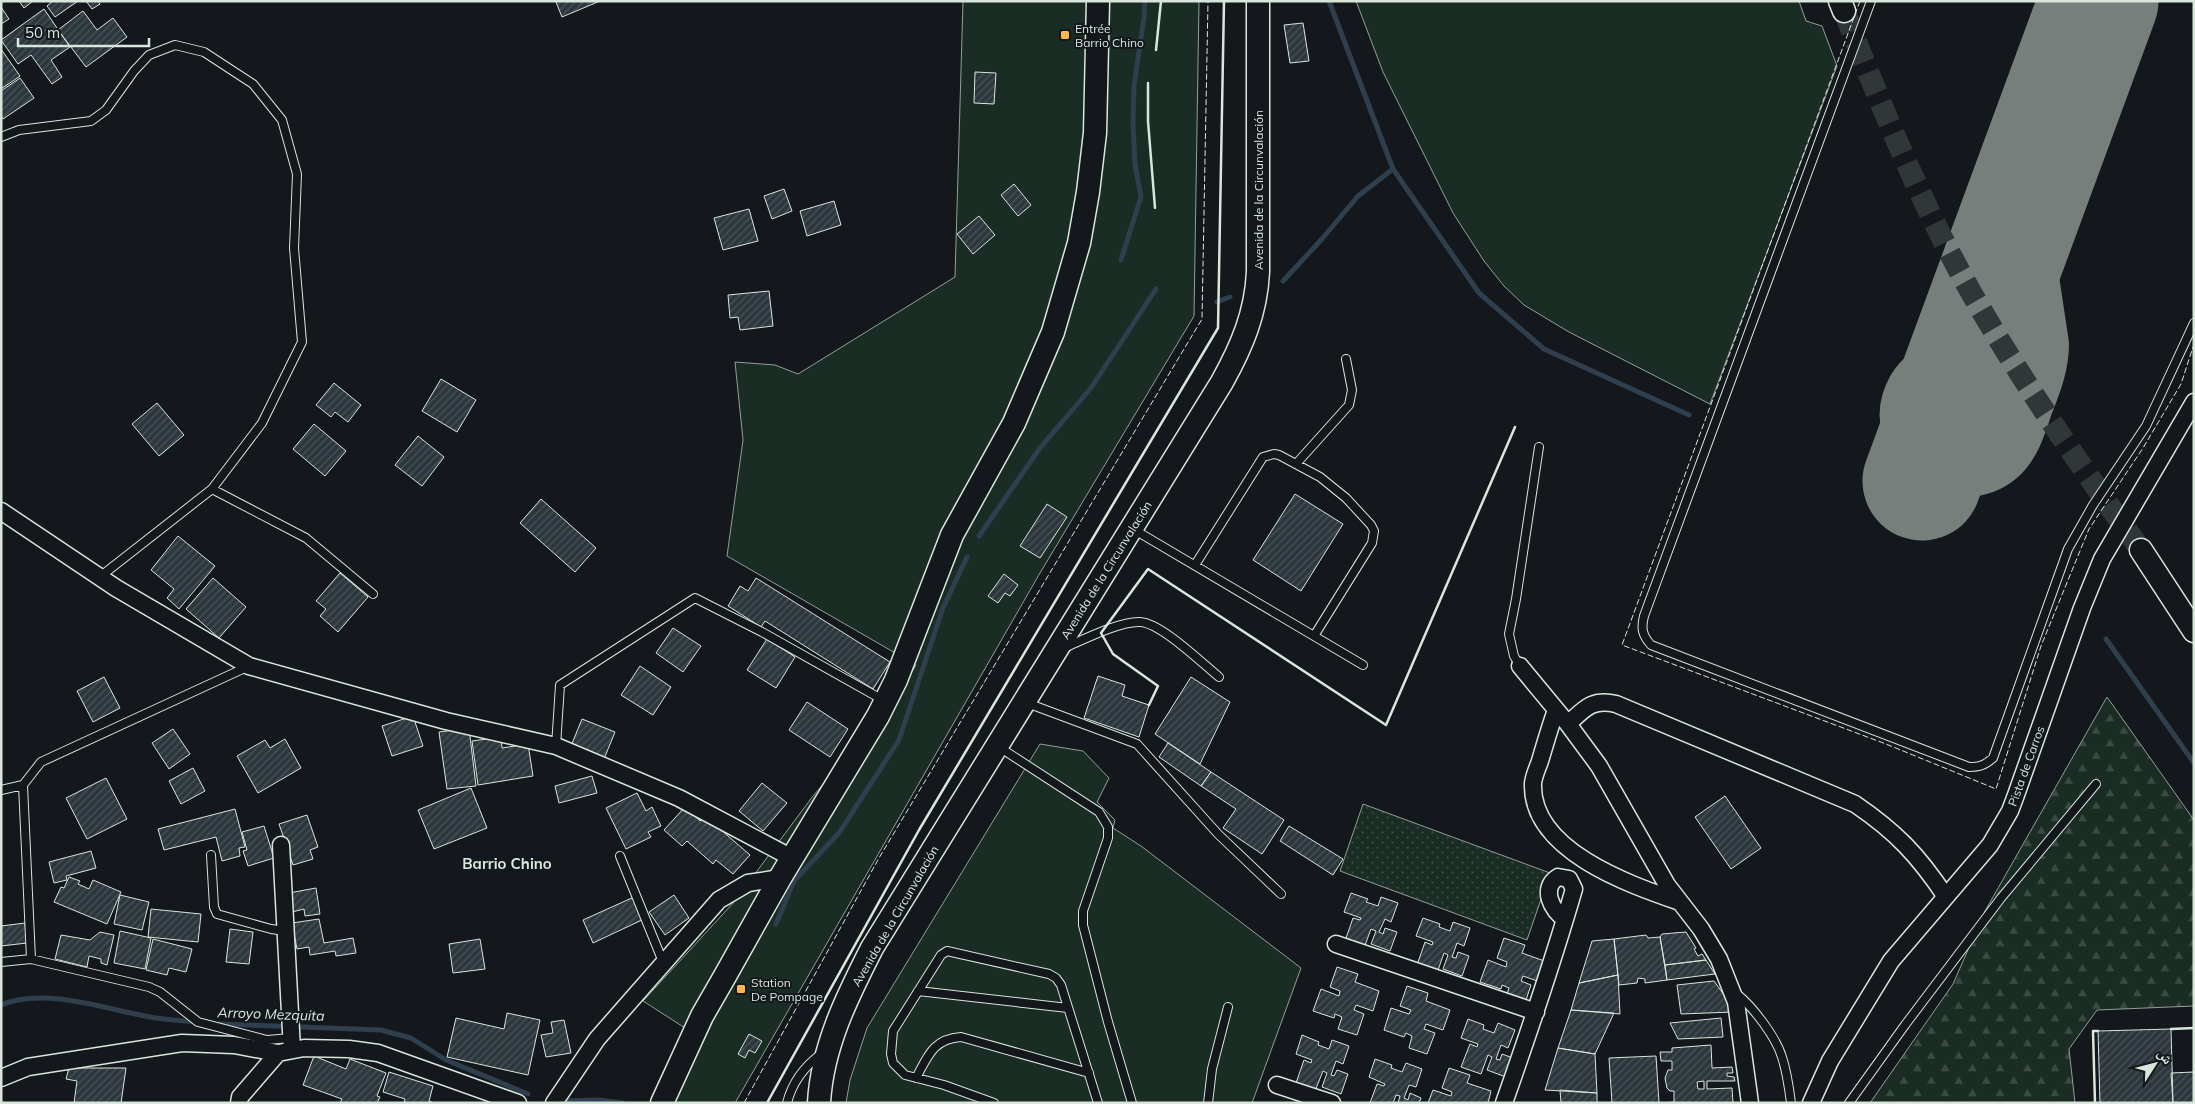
<svg xmlns="http://www.w3.org/2000/svg" width="2195" height="1104" font-family="Mulish,'Noto Naskh Arabic',sans-serif">
  <style>
    .grass { fill: #1a2d24; stroke: #939e99 }
    .forest { fill: url(#forest-firs); stroke: #939e99 }
    .park { fill: url(#park-dots); stroke: #939e99 }
    .lines { fill: none; stroke-linecap: round; stroke-linejoin: round }
    .stream { stroke: #2f3f4d; stroke-width: 5 }
    .taxiway { stroke: #767f7c; stroke-width: 48 }
    .runway { stroke: #767f7c; stroke-width: 119 }
    .building { fill: url(#building-hatch); stroke: #d8e6dc; fill-rule: evenodd }
    .secondary-tunnel { stroke: #313739; stroke-width: 22; stroke-dasharray: 22 11; stroke-linecap: butt }
    .lane-casing { stroke: #d8e6dc; stroke-width: 10 }
    .street-casing { stroke: #d8e6dc; stroke-width: 19 }
    .secondary-casing { stroke: #d8e6dc; stroke-width: 25 }
    .lane { stroke: #14181c; stroke-width: 8 }
    .street { stroke: #14181c; stroke-width: 16 }
    .secondary { stroke: #14181c; stroke-width: 22 }
    .fence { stroke: #d8e6dc; stroke-width: 1; stroke-dasharray: 6 2.5; stroke-linecap: butt }
    .wall { stroke: #d8e6dc; stroke-width: 2.5 }
    .poi-dot { fill: #ffb74d; stroke: #14181c; stroke-width: 2 }
    .labels { text-anchor: middle; dominant-baseline: central; stroke-width: 4; stroke-linejoin: round; paint-order: stroke }
    .poi-label { font-size: 12px; fill: #d8e6dc; stroke: #14181c; text-anchor: start }
    .street-label { font-size: 12px; fill: #d8e6dc; stroke: #14181c }
    .water-label { font-size: 14px; font-style: italic; fill: #d8e6dc; stroke: #14181c }
    .quarter-label { font-size: 15px; font-weight: bold; fill: #d8e6dc; stroke: #14181c }
  </style>
  <defs>
    <pattern id="forest-firs" width="22" height="20" patternUnits="userSpaceOnUse" patternTransform="scale(1.25)"><rect width="22" height="20" fill="#1a2d24"/><path d="M5 1l3.5 6h-7zM16 11l3.5 6h-7z" fill="#3b4b43"/></pattern>
    <pattern id="park-dots" width="8" height="8" patternUnits="userSpaceOnUse" patternTransform="scale(1.25)"><rect width="8" height="8" fill="#1a2d24"/><path d="M2 2h.1M6 6h.1" fill="none" stroke="#3b4b43" stroke-width="1.8" stroke-linecap="round"/></pattern>
    <pattern id="building-hatch" width="6" height="6" patternUnits="userSpaceOnUse" patternTransform="scale(1.25)"><rect width="6" height="6" fill="#2c363c"/><path d="M-1 1l2-2M0 6l6-6M5 7l2-2" fill="none" stroke="#4a5358"/></pattern>
  </defs>
  <rect width="100%" height="100%" fill="#14181c"/>
  <path class="grass" d="M963 1H1199L1194 316 1040 573 735 1103H661L699 1037 643 1001 734 902 813 796 890 707 916 665 727 556 743 440 735 362 775 365 798 374 955 277Z
    M1356 1H1799L1806 21 1822 26 1837 66 1710 404 1569 332 1524 305 1504 286 1484 261 1453 213 1383 72Z
    M1040 744 1083 751 1109 778 1097 802 1115 820 1113 828 1141 846 1301 968 1252 1103H846L850 1080 867 1028Z"/>
  <path class="forest" d="M2107 697 2194 820V1006L2097 1010 2069 1049 2075 1103H1870L1953 984 1985 911Z"/>
  <path class="park" d="M1363 804 1550 873 1527 940 1340 871Z"/>
  <g class="lines">
    <path class="stream" d="M1329 1 1393 169 1479 293 1544 349 1689 415
      M1121 260 1141 197 1135 164 1133 125 1134 86 1144 17 1145 1
      M1283 281 1322 239 1358 196 1393 169
      M1217 302 1230 297
      M979 536 1040 448 1091 388 1156 289
      M2106 639 2194 763
      M776 924 794 881 839 833 899 740 943 608 967 557
      M1 1005C46 986 110 1011 156 1018 170 1020 184 1021 198 1022
      M219 1024 381 1030 411 1038 446 1060 528 1094
      M565 1101 598 1100 623 1103"/>
    <path class="taxiway" d="M1976 336C1958 359 1926 362 1911 388 1880 444 1954 498 2001 460 2016 448 2023 424 2029 406 2037 386 2045 366 2045 344L2026 218 2042 155"/>
    <path class="runway" d="M1922 481 2099 1"/>
  </g>
  <path class="building" d="M19 1H33L24 8Z
    M53 1H78L55 17 47 6Z
    M86 1H98L100 4 92 9Z
    M557 1H600L562 17 556 2Z
    M1 7 9 19 1 24Z
    M44 9 70 47 51 60 62 77 52 84 31 55 18 64 1 40Z
    M83 11 97 30 113 18 127 37 86 67 58 30Z
    M1303 23 1309 61 1290 63 1284 25Z
    M1 49 20 76 1 89Z
    M975 72 996 73 994 104 974 103Z
    M20 78 34 98 3 119 1 116V91Z
    M1014 184 1031 205 1018 216 1001 195Z
    M784 189 792 211 772 219 764 196Z
    M834 201 841 225 807 236 800 211Z
    M749 209 758 241 723 250 714 218Z
    M979 216 995 235 973 254 957 234Z
    M769 291 773 326 740 330 738 317 730 318 728 295Z
    M441 379 476 400 457 432 422 411Z
    M334 383 361 405 348 422 335 412 331 417 316 405Z
    M157 403 184 435 159 456 132 424Z
    M314 424 346 451 325 476 293 449Z
    M418 436 444 457 422 486 395 465Z
    M1295 494 1343 524 1301 591 1253 560Z
    M541 499 596 548 575 572 520 523Z
    M1047 504 1067 517 1040 558 1020 546Z
    M178 536 215 566 179 609 167 598 174 589 151 570Z
    M340 573 368 597 338 632 320 616 326 609 316 601Z
    M1004 574 1018 585 1010 596 1005 593 998 603 988 596Z
    M213 578 246 607 219 638 186 609Z
    M756 578 890 662 873 689 765 621 761 627 728 606 740 586 748 591Z
    M673 628 701 646 683 672 656 653Z
    M767 639 795 657 776 688 747 670Z
    M640 666 671 687 653 715 621 695Z
    M1098 676 1125 685 1122 696 1149 705 1139 737 1084 718Z
    M104 677 120 708 93 722 77 691Z
    M1191 677 1230 702 1200 764 1155 734Z
    M807 702 848 729 830 757 789 730Z
    M413 716 423 746 392 756 382 726Z
    M582 719 615 732 604 759 571 746Z
    M469 728 476 786 447 789 439 732Z
    M173 729 190 754 169 769 152 743Z
    M501 737 502 748 528 744 533 776 478 785 472 741Z
    M285 739 301 768 258 793 237 756 265 740 270 748Z
    M1168 743 1211 772 1201 786 1159 757Z
    M193 768 205 791 181 804 169 781Z
    M1211 772 1284 820 1262 854 1223 828 1236 809 1201 786Z
    M592 776 597 793 559 803 555 786Z
    M106 778 127 819 87 839 66 798Z
    M762 783 787 803 763 831 739 811Z
    M471 788 487 828 434 849 418 810Z
    M637 793 646 811 652 807 661 826 648 832 651 837 626 849 606 808Z
    M1725 796 1761 848 1731 869 1695 817Z
    M685 807 700 821 705 816 750 855 733 874 716 860 713 864 687 841 682 846 664 830Z
    M235 809 245 847 239 848 240 856 222 861 216 837 164 850 158 829Z
    M307 815 318 847 310 850 313 859 293 865 279 824Z
    M264 826 274 858 248 866 243 851 247 850 242 832Z
    M1289 826 1343 859 1333 875 1280 841Z
    M91 851 96 868 66 876 67 880 54 883 49 862Z
    M69 877 80 881 78 884 89 889 93 880 121 892 107 924 54 902 61 887 64 888Z
    M316 888 320 914 305 916 304 909 292 912 289 893Z
    M1351 893 1368 899 1366 902 1378 906 1381 897 1398 903 1391 922 1385 919 1379 932 1383 934 1385 928 1397 932 1390 951 1371 944 1376 931 1371 929 1364 948 1345 941 1353 918 1360 920 1361 918 1344 912Z
    M120 895 149 902 142 930 114 924Z
    M674 895 689 918 665 935 649 912Z
    M634 897 644 919 593 943 583 920Z
    M151 909 201 914 198 942 148 937Z
    M1423 918 1440 924 1439 927 1450 931 1453 922 1470 928 1464 946 1457 943 1452 957 1456 958 1458 952 1469 956 1462 976 1443 969 1448 955 1444 953 1437 973 1417 965 1425 942 1432 945 1433 942 1416 936Z
    M319 919 324 943 353 938 356 953 336 956 335 951 310 955 309 947 297 949 292 923Z
    M25 923 27 943 1 946V926Z
    M230 929 253 932 249 964 226 962Z
    M120 931 151 938 145 969 114 963Z
    M100 932 114 935 107 965 101 963V959L89 956 87 967 55 959 61 935 90 940Z
    M1686 932 1696 948 1694 949 1698 956 1702 954 1706 960 1665 965 1660 937 1662 934Z
    M1646 935 1648 938 1660 937 1667 980 1645 983V979L1638 978 1637 983 1619 985 1614 939Z
    M1504 938 1525 945 1522 953 1547 962 1540 982 1523 976 1521 981 1531 985 1524 1006 1505 1000 1509 988 1502 985 1501 989 1480 982 1488 960 1506 967 1507 962 1497 958Z
    M153 939 192 949 186 972 169 968 167 975 146 970Z
    M480 939 485 969 453 973 449 944Z
    M1614 939 1618 975 1579 983 1592 941Z
    M1706 960 1715 974 1667 980 1665 965Z
    M1337 967 1358 974 1355 982 1379 991 1373 1011 1356 1005 1354 1010 1364 1014 1357 1035 1338 1029 1342 1017 1335 1014 1334 1018 1313 1011 1321 989 1339 996 1340 991 1330 987Z
    M1618 975 1620 1014 1571 1010 1579 983Z
    M1714 981 1727 999 1733 1012 1681 1014 1677 985Z
    M1407 986 1428 993 1426 1001 1450 1010 1443 1030 1426 1024 1424 1029 1435 1033 1427 1054 1409 1048 1412 1036 1406 1033 1404 1037 1384 1030 1391 1008 1409 1014 1411 1010 1400 1006Z
    M1571 1010 1614 1013 1595 1054 1558 1048Z
    M507 1013 540 1020 528 1075 447 1057 456 1018 504 1029Z
    M1721 1018 1723 1037 1678 1039 1670 1023Z
    M1468 1019 1484 1025 1483 1029 1494 1033 1498 1023 1515 1030 1508 1048 1501 1045 1496 1059 1500 1060 1502 1054 1513 1058 1506 1077 1487 1070 1492 1057 1488 1055 1481 1074 1461 1067 1470 1044 1477 1047 1478 1044 1461 1038Z
    M564 1020 571 1053 546 1057 541 1035 553 1033 551 1022Z
    M2171 1029 2173 1103H2100L2098 1031Z
    M749 1034 762 1041 755 1053 749 1050 745 1058 738 1054Z
    M1302 1035 1319 1042 1318 1045 1329 1049 1332 1040 1349 1046 1343 1064 1336 1061 1331 1075 1334 1076 1337 1070 1348 1074 1341 1094 1322 1087 1327 1073 1323 1071 1315 1091 1296 1083 1304 1060 1311 1063 1312 1060 1296 1054Z
    M1711 1045 1712 1068 1732 1067 1733 1073H1727V1076L1734 1077 1735 1081H1707V1089L1732 1088 1733 1103H1665L1674 1102V1091H1670L1667 1088 1665 1078 1668 1070H1672V1061H1661L1660 1052H1672V1048ZM1704 1081V1089H1698L1697 1082Z
    M1558 1048 1595 1054 1597 1093 1545 1090Z
    M314 1056 346 1069 350 1059 386 1073 377 1096 380 1097 377 1103H340L342 1099 303 1085Z
    M1656 1056 1659 1103H1612L1609 1058Z
    M1375 1059 1392 1065 1391 1068 1402 1072 1406 1063 1422 1069 1416 1087 1409 1085 1404 1098 1408 1100 1410 1093 1421 1098 1419 1103H1398L1400 1096 1396 1095 1393 1103H1370L1377 1084 1384 1086 1385 1084 1369 1077Z
    M69 1068H126L121 1103H74L77 1081 66 1079Z
    M1449 1068 1470 1075 1467 1083 1491 1091 1488 1103H1428L1433 1090 1451 1096 1452 1092 1442 1088Z
    M389 1072 433 1086 429 1101 434 1103H404L405 1099 383 1092Z
    M2194 1072V1103H2173L2171 1073Z
    M1560 1090 1597 1093V1103H1561Z"/>
  <g class="lines">
    <path class="secondary-tunnel" d="M1844 11C1882 108 1921 204 1972 294 2023 383 2081 467 2141 550"/>
    <defs>
      <path id="lane" d="M1871 1 1644 616C1641 628 1642 635 1651 645L1969 767C1980 767 1985 765 1993 758L2068 549 2093 505 2146 426 2194 323
        M1 137 19 130 91 121 106 110 134 71 149 55 175 45 204 52 253 84 282 120 297 174 294 248 302 342 262 423 212 489 101 576
        M1296 464 1349 405 1352 390 1346 359
        M212 489 306 538 373 594
        M1133 529 1363 665
        M1195 565 1263 457 1274 454 1279 455 1320 477 1346 498 1371 525 1374 531 1372 543 1314 636
        M1064 648C1083 640 1120 621 1140 622 1161 623 1202 663 1219 677
        M1520 666 1514 656 1509 634 1516 599 1539 447
        M1027 703 1137 744 1218 834 1281 894
        M556 746 560 685 695 598 762 632 883 700
        M999 747 1099 812 1108 827V838L1083 911V925L1108 1022 1132 1103
        M23 785 31 959
        M1 790 23 785 41 762 249 666
        M211 855 214 907 217 914 271 929 286 931
        M620 856 663 962
        M1 962 31 959 149 987 160 992 198 1022 267 1040 291 1038
        M918 991 1068 1008
        M1737 994C1753 1007 1776 1037 1782 1057 1787 1072 1789 1087 1791 1103
        M916 1078C928 1056 933 1039 961 1037L1089 1073
        M787 1103C792 1083 805 1066 821 1054
        M994 1103 944 1085 905 1075 893 1063 891 1054 893 1031 941 955 947 951 1049 974 1056 978 1061 985 1098 1103
        M1208 1103 1212 1069 1228 1007
        M1849 1103 1905 1025 2001 898 2096 784"/>
      <path id="street" d="M1 511 116 588 249 666 446 721 556 746 679 798 792 858
        M1520 666 1568 724 1599 766 1667 885 1701 929 1719 959 1736 1002 1750 1103
        M1556 710C1550 727 1545 744 1540 761 1538 767 1534 775 1533 783 1530 850 1628 884 1680 902
        M1568 724C1584 709 1592 698 1616 704L1855 804C1896 832 1918 855 1946 897
        M281 845 292 1050
        M1336 944 1536 1012
        M1 1078 28 1067 182 1043 234 1045 278 1053 304 1048 349 1049 378 1053 518 1103
        M1277 1085 1332 1103
        M239 1103 240 1097 278 1053
        M554 1103 597 1039 719 900 748 883 780 878
        M1504 1103C1529 1032 1553 961 1574 889L1569 879 1558 877C1540 888 1552 911 1565 919
        M1811 1103 1830 1061 1891 961 1990 845 2010 811 2016 795 2082 608 2102 559 2194 402"/>
      <path id="secondary" d="M1840 1 1844 11
        M2141 550 2194 631
        M662 1103 702 1016 725 976 780 878 878 716 896 680 952 535 1014 423 1053 332 1079 243 1088 192 1095 133 1098 1
        M819 1103C822 1047 847 997 872 948L1222 382C1242 346 1256 313 1258 272V1"/>
    </defs>
    <use href="#lane" class="lane-casing"/>
    <use href="#street" class="street-casing"/>
    <use href="#secondary" class="secondary-casing"/>
    <use href="#lane" class="lane"/>
    <use href="#street" class="street"/>
    <use href="#secondary" class="secondary"/>
    <path class="fence" d="M1860 1 1622 645 1886 744 1996 789 2041 646 2089 529 2143 448 2181 384 2194 344
      M744 1103 879 858 1202 319 1208 1"/>
    <path class="wall" d="M1156 50 1161 1
      M1148 83V121L1155 208
      M1149 705 1158 686 1113 654 1101 633 1148 569 1386 725 1515 427
      M2171 1029 2194 1028
      M767 1103 919 830 1218 328 1224 1
      M2095 1103 2093 1031H2098"/>
  </g>
  <g class="poi-dot">
    <rect x="1060" y="30" width="10" height="10" rx="2.5"/>
    <rect x="736" y="984" width="10" height="10" rx="2.5"/>
  </g>
  <g class="labels">
    <g class="poi-label">
      <text x="1075" y="28">Entrée<tspan x="1075" dy="14">Barrio Chino</tspan></text>
      <text x="751" y="982">Station<tspan x="751" dy="14">De Pompage</tspan></text>
    </g>
    <g class="street-label">
      <text transform="translate(1258 190) rotate(-90)">Avenida de la Circunvalación</text>
      <text transform="translate(1106 570) rotate(-58)">Avenida de la Circunvalación</text>
      <text transform="translate(2026 766) rotate(-70)">Pista de Carros</text>
      <text transform="translate(895 916) rotate(-60)">Avenida de la Circunvalación</text>
    </g>
    <g class="water-label">
      <text transform="translate(271 1014) rotate(2)">Arroyo Mezquita</text>
    </g>
    <g class="quarter-label">
      <text x="507" y="863">Barrio Chino</text>
    </g>
  </g>
  <rect width="2195" height="1104" fill="none" stroke="#d8e6dc" stroke-width="5"/>
  <g transform="translate(2155 1064) rotate(54)" stroke="#14181c" stroke-width="4" paint-order="stroke">
  <path d="M0-4L9 19L0 12L-9 19Z" fill="#d8e6dc"/>
  <text y="-8" font-size="14" font-weight="bold" text-anchor="middle" fill="#d8e6dc">ش</text>
  </g>
  <path d="M18 38v8h131v-8" fill="none" stroke="#d8e6dc" stroke-width="2.5"/>
  <text x="25" y="38" font-size="15" fill="#d8e6dc" stroke="#14181c" stroke-width="4" paint-order="stroke">50 m</text>
</svg>
